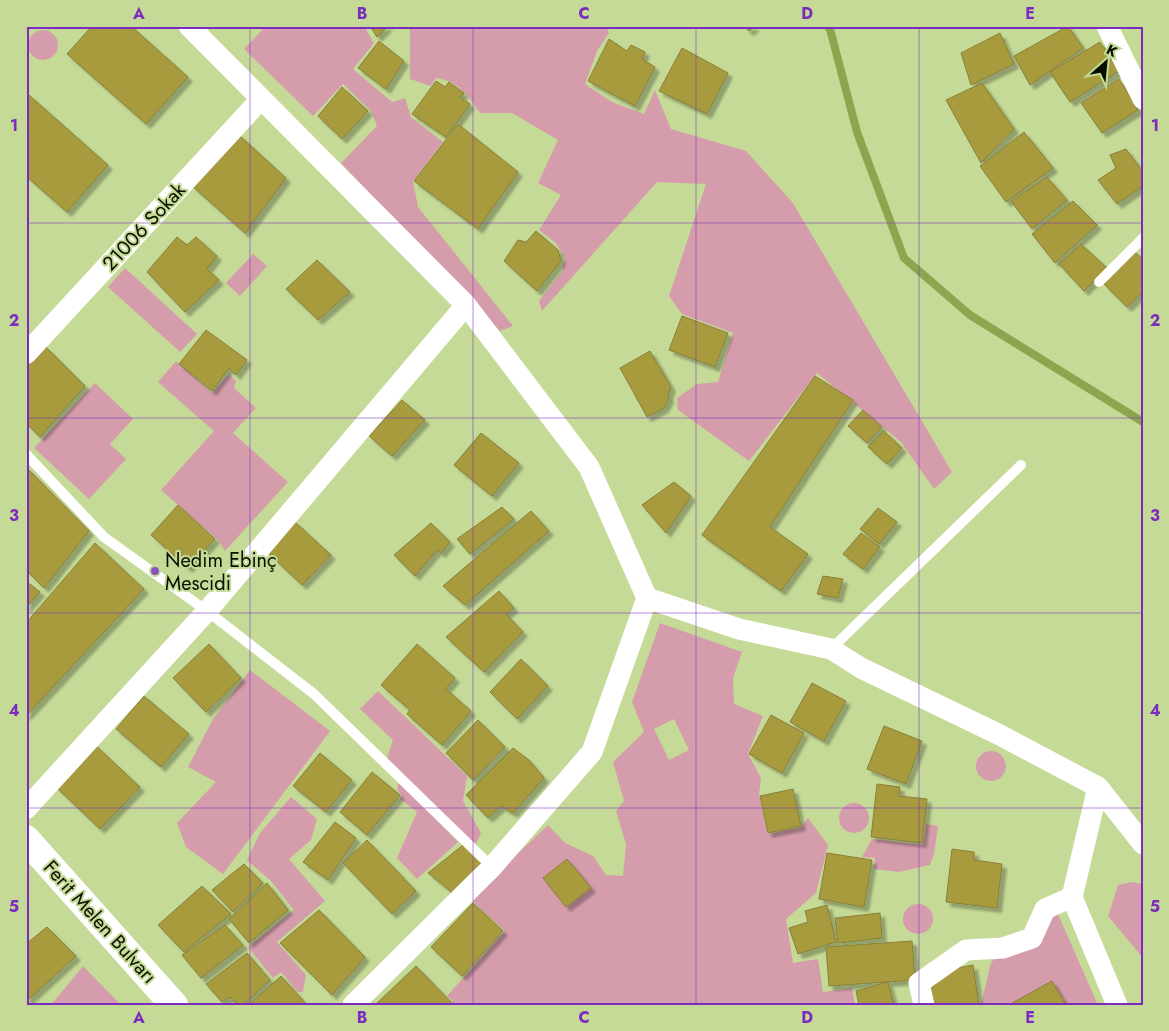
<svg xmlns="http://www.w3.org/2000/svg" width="1169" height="1031" font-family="Jost,sans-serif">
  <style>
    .green { fill: #d59dab; fill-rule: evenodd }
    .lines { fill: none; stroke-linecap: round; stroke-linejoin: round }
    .stream { stroke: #8ea550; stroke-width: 8 }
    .building { fill: #a79b3e; stroke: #887f38; filter: url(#shadow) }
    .lane { stroke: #fff; stroke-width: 10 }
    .street { stroke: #fff; stroke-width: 21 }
    .secondary { stroke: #fff; stroke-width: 28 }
    .grid { fill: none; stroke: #7b2cbf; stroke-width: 1; stroke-opacity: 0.55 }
    .poi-dot { fill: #8851c8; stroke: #c5da96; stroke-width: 2 }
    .labels { text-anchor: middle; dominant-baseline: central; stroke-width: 4; stroke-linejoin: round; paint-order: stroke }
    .street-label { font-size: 20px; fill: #0a1000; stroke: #c5da96 }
    .poi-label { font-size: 20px; fill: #0a1000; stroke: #c5da96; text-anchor: start }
    .neatline { fill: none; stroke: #7b2cbf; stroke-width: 2 }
    .grid-label { font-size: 16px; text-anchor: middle; font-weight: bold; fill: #7b2cbf }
  </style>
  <defs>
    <filter id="shadow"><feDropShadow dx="4.5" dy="4.5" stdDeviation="1" flood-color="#0004"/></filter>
  </defs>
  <rect width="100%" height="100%" fill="#c5da96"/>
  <path class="green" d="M266 26H364L374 43 353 69 392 102 405 98 411 117 443 142 413 181 418 207 513 326 500 331 341 163 377 126 371 111 343 84 313 116 244 49Z
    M410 26H606L609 33 597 51 585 84 612 102 644 114 655 90 671 129 746 151 793 203 952 472 934 489 901 442 817 373 749 461 678 410 677 398 697 384 718 382 733 333 682 314 669 296 706 184 657 182 542 311 539 301 562 272 565 258 556 243 539 230 561 195 538 183 558 140 512 113H480C468 95 458 81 436 78L431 86 410 79Z
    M28 45a15 15 0 1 1 30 0a15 15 0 1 1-30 0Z
    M253 254 267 266 240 296 226 283Z
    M125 268 197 334 180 352 108 287Z
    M176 361 212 393 229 374 236 381 234 388 256 408 233 433 288 482 225 551 218 540 161 490 214 431 158 382Z
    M95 383 133 419 110 444 126 459 89 499 34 448Z
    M660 623 742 652 733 678 734 704 763 716 748 754 761 778 759 795 768 834 801 827 808 818 828 845 816 893 786 919 793 963 818 959 823 992 852 988 855 1005H450L453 1001 447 996 505 931 470 899 548 825 565 843 593 856 606 875 623 876 626 844 616 811 624 801 613 762 644 732 632 702ZM674 719 689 750 669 760 654 729ZM567 859 590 888 566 907 543 878Z
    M250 670 330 731 223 874 186 847 177 823 216 782 188 767 213 719Z
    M378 691 467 776 463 801 481 833 475 846 387 758 393 740 360 709Z
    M976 766a15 15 0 1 1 30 0a15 15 0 1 1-30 0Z
    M399 780 458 842 417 879 397 858 417 812 400 799 401 795 397 789Z
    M291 797 317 819 311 840 289 859 325 901 277 942 306 975 303 992H298L281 972 273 978 248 947 294 910 271 881 247 860 260 833Z
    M839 818a15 15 0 1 1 30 0a15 15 0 1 1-30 0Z
    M926 824 938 826 934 854 930 865 899 872 874 869 875 858 862 857 872 839 923 845Z
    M1131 882 1143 884V958L1108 916 1118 885Z
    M903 919a15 15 0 1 1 30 0a15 15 0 1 1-30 0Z
    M1057 912 1098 1005H981L991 962Z
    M83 966 121 1005H51Z"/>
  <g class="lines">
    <path class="stream" d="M827 26 830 29 857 132 904 258 970 315 1143 422"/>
  </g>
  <path class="building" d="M92 26H131L188 77 146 124 67 54Z
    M370 26H388L377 37Z
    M744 26H755L749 31Z
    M1068 26 1083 48 1030 85 1014 56Z
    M1000 33 1014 64 971 85 961 53Z
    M609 39 627 51 631 45 645 52 642 59 655 67 635 106 588 81Z
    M379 41 404 61 386 89 358 68Z
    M1100 42 1119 71 1070 102 1050 72Z
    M682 48 728 73 707 114 659 91Z
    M1119 79 1138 110 1102 133 1081 103Z
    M436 81 445 87 449 82 464 93 460 97 470 104 446 137 412 114Z
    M982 83 1014 129 981 163 946 100Z
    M342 87 368 111 342 139 318 116Z
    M29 95 108 165 67 212 26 176V99Z
    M458 124 518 172 478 229 414 181Z
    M1024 132 1053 168 1006 202 980 166Z
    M239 135 286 178 245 233 191 185Z
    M1126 149 1143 172V186L1117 204 1098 180 1116 168 1110 155Z
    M1047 177 1067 200 1032 229 1011 201Z
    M1073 201 1097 225 1055 263 1032 234Z
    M536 231 558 250 561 261 537 291 504 261 518 240 526 242Z
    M177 237 187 245 196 237 217 256 207 269 219 280 185 312 147 272Z
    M1081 244 1107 268 1084 291 1059 264Z
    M1136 253 1143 259V292L1127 307 1104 284 1121 264Z
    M317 260 350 292 318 320 286 289Z
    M682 316 728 333 715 367 669 350Z
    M206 330 247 360 236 375 229 368 212 391 179 364Z
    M46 347 85 386 40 437 26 423V366Z
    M650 351 671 387 668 394 669 398 664 408 647 417 620 368Z
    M815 376 853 400 770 527 808 554 781 591 702 535Z
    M402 400 425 420 392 456 369 436Z
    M863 410 882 427 867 443 848 426Z
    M884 431 902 448 887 464 868 447Z
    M481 433 519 463 492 496 454 465Z
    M26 467 89 531 44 588 26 570Z
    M674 482 691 496 666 533 642 505Z
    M178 505 215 539 188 568 151 535Z
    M502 507 514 519 470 554 457 539Z
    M878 508 897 522 879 544 860 529Z
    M531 511 549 531 465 605 443 586Z
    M295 522 331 555 302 585 266 551Z
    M431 523 450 542 441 553 437 550 415 576 394 555Z
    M861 533 880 547 863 569 843 554Z
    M95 543 144 589 26 716V623Z
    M823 576 843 579 838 598 817 594Z
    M26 581 40 592 26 608Z
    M499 591 514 608 506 614 523 632 484 672 446 637Z
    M209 644 241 678 206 712 173 678Z
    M417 644 455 678 446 689 471 711 442 745 407 714 410 710 381 685Z
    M521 659 548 686 517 719 490 692Z
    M812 683 846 701 824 741 790 722Z
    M144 696 189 734 161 767 116 729Z
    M771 715 804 733 782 773 749 754Z
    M478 720 505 747 473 780 446 753Z
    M884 726 922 741 906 784 867 769Z
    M94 744 140 787 100 829 55 786Z
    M513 748 529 760 544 778 513 813 501 806 488 818 466 795Z
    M320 753 352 780 326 812 293 786Z
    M372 772 400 795 367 835 340 812Z
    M877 784 900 787 899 796 927 799 922 843 871 837Z
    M793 789 801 826 768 833 760 796Z
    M335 822 356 838 328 880 303 862Z
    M367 840 416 891 392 914 343 863Z
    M463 845 481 863 453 893 428 873Z
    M952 849 974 852V860L1002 864 997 908 946 902Z
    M827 853 872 860 864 907 819 899Z
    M567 859 591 888 566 907 543 878Z
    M244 864 263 883 233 912 212 890Z
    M267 883 288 910 249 943 229 919Z
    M202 886 231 914 184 952 158 925Z
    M473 903 503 931 462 976 431 947Z
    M827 905 836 942 798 954 789 928 808 922 805 911Z
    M319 910 365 957 332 995 280 943Z
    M880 913 882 938 838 943 835 918Z
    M225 925 243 945 201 978 182 955Z
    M47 927 76 956 26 1002V944Z
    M912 941 915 980 829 986 826 947Z
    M247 953 270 980 243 1005H238L230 997 222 1002 206 984Z
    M973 965 979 1005H932L930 990 947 970Z
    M416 966 451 1002 448 1005H375Z
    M281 976 307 1005H249Z
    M1052 981 1066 1005H1013L1012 1003Z
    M888 982 894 1005H859L856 991Z"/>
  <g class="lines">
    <path class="lane" d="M1099 282 1143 238
      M26 454 104 537 207 611 314 694 492 867
      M831 649 1021 465"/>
    <path class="street" d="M189 26 466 305 589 467 647 598 592 752 492 867 353 1005
      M1107 26 1143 99
      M26 354 261 99
      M647 598 739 629 831 649 861 668 998 734 1098 787 1143 844
      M1098 787 1072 897 1117 1005
      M26 809 207 611 466 305
      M924 1005 919 983 966 950 1003 948 1032 938 1045 909 1072 897"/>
    <path class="secondary" d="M26 839 174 1005"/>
  </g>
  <path class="grid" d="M250 26V1005M473 26V1005M696 26V1005M919 26V1005M26 223H1143M26 418H1143M26 613H1143M26 808H1143"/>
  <circle class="poi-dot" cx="155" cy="571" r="5"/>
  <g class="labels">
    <g class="street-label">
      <text transform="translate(144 227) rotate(-47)">21006 Sokak</text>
      <text transform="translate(100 922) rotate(48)">Ferit Melen Bulvarı</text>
    </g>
    <g class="poi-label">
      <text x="165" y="560">Nedim Ebinç<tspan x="165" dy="23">Mescidi</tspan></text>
    </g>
  </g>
  <rect width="1169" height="1031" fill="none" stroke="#c5da96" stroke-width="55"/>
  <g transform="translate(1106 62) rotate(27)" stroke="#c5da96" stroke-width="4" paint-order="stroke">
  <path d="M0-4L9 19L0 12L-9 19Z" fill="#0a1000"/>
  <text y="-8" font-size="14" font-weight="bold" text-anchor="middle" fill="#0a1000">K</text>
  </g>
  <rect x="28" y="28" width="1114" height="976" class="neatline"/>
  <g class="grid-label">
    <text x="139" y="19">A</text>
    <text x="362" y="19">B</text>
    <text x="584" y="19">C</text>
    <text x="807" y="19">D</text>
    <text x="1030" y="19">E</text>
    <text x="14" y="131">1</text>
    <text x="1155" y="131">1</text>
    <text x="14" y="326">2</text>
    <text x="1155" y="326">2</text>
    <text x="14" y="521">3</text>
    <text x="1155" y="521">3</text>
    <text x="14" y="716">4</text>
    <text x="1155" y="716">4</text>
    <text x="14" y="912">5</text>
    <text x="1155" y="912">5</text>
    <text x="139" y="1023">A</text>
    <text x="362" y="1023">B</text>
    <text x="584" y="1023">C</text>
    <text x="807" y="1023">D</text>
    <text x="1030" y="1023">E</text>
  </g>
</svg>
